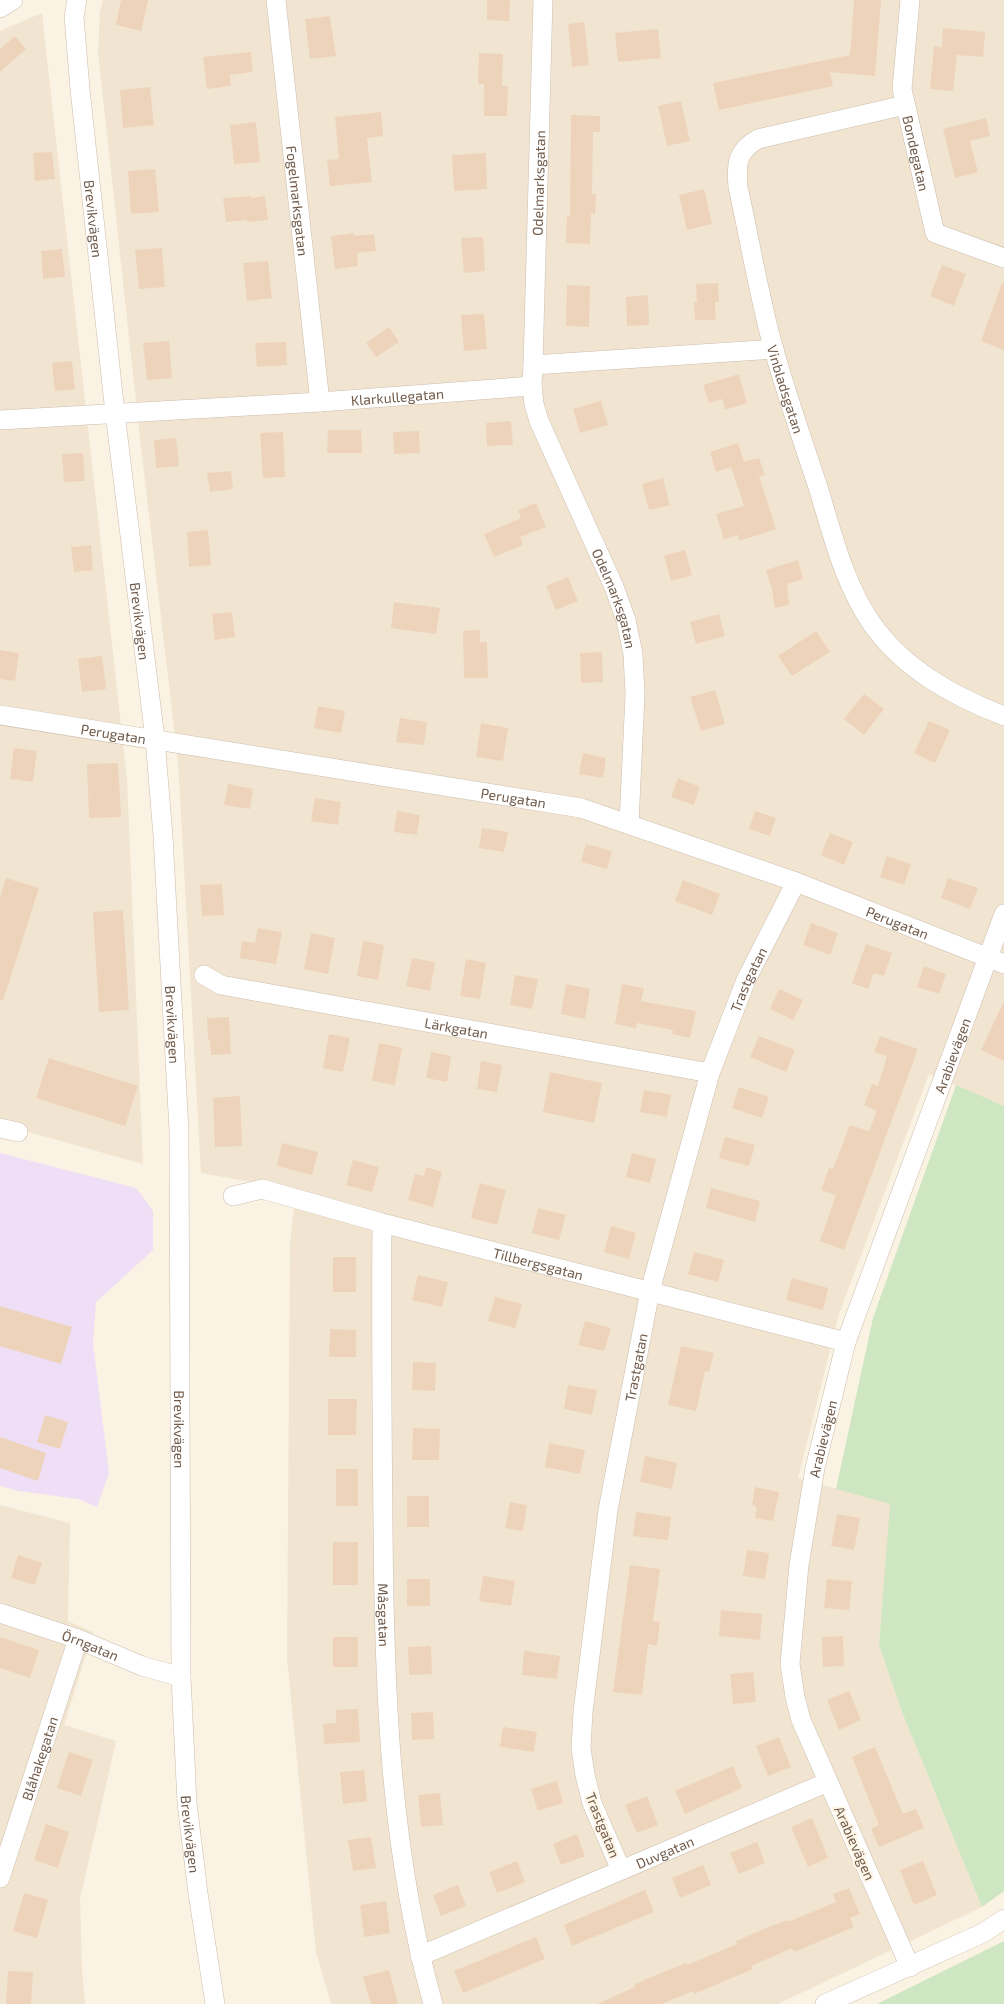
<svg xmlns="http://www.w3.org/2000/svg" width="1004" height="2004" font-family="'Exo 2',sans-serif">
  <style>
    .residential { fill: #f1e5d1 }
    .education { fill: #efdff6 }
    .green { fill: #cee7c2 }
    .building { fill: #eed3bb }
    .lines { fill: none; stroke-linecap: round; stroke-linejoin: round }
    .minor-casing { stroke: #cdbdac; stroke-width: 20 }
    .minor { stroke: #fff; stroke-width: 19 }
    .labels { text-anchor: middle; dominant-baseline: central; stroke-width: 4.5; stroke-linejoin: round; paint-order: stroke }
    .street-label { font-size: 14px; fill: #705a4a; stroke: #fef6e8 }
  </style>
  <rect width="100%" height="100%" fill="#faf2e2"/>
  <path class="residential" d="M103 0H1004V1106L929 1074 839 1314 798 1478 891 1504 879 1645 902 1712 982 1907 778 2004H331L316 1952 287 1658 290 1244 296 1190 201 1173 178 762 140 438 98 52 100 12Z
    M42 13 127 779 143 1164 0 1124V31Z
    M0 1505 70 1523 68 1621 93 1632 64 1725 116 1741 80 1899 82 1969 85 2004H0Z"/>
  <path class="education" d="M0 1153 136 1188 153 1211V1250L96 1302 93 1343 109 1473 97 1507 78 1499 19 1491 0 1486Z"/>
  <path class="green" d="M956 1085 1004 1106V1891L982 1907 902 1712 879 1645 890 1504 836 1489 873 1318Z
    M1004 1941V2004H877Z"/>
  <path class="building" d="M121 0H148L141 31 116 25Z
    M487 0H510L509 21 487 20Z
    M854 0H881L875 76 830 72 833 86 719 110 713 83 850 55Z
    M330 16 336 56 310 59 305 19Z
    M584 22 589 65 572 67 568 24Z
    M943 28 985 32 983 57 957 55 953 91 930 89 934 46 942 47Z
    M658 29 661 58 618 62 615 33Z
    M15 36 26 49 0 72V49Z
    M251 52 253 72 230 75 231 86 207 89 203 57Z
    M479 53 503 54 502 86H508L507 116H484V84H478Z
    M150 87 154 125 123 128 120 90Z
    M681 101 690 141 667 146 658 106Z
    M381 112 383 136 367 138 372 182 330 186 327 160 339 159 335 117Z
    M571 115 600 116V132H593L592 194H596L595 214H591L590 244 566 243 567 216H570Z
    M986 118 990 136 970 141 978 172 955 178 943 129Z
    M256 122 260 162 234 164 230 125Z
    M52 152 55 179 35 181 33 153Z
    M486 153 487 189 454 191 452 155Z
    M155 169 159 212 131 214 128 171Z
    M704 189 712 224 687 230 679 195Z
    M251 196V198L265 196 268 220 247 222V220L226 222 223 198Z
    M354 233V236L374 234 376 251 357 253 358 266 335 269 331 236Z
    M483 237 485 271 464 273 461 238Z
    M162 248 165 287 139 289 135 250Z
    M62 249 65 277 43 279 41 251Z
    M268 261 272 298 247 301 243 263Z
    M942 265 966 274 954 306 930 296Z
    M718 283 719 302H715L716 320H695L694 302H697L696 284Z
    M1002 283H1004V350L981 341Z
    M567 285 590 286 589 327 566 326Z
    M648 295 649 325 627 326 626 297Z
    M484 314 487 349 464 351 461 315Z
    M389 327 399 342 376 357 366 343Z
    M169 341 172 378 147 380 143 343Z
    M286 342 287 365 257 367 255 343Z
    M72 361 75 389 55 391 52 363Z
    M739 374 747 403 725 410 722 399 709 403 703 385Z
    M601 401 608 425 580 433 573 409Z
    M511 421 513 445 487 446 486 423Z
    M328 430H361L362 453H327Z
    M419 431 420 453 394 454 393 432Z
    M283 432 285 477 263 478 260 433Z
    M176 438 179 466 156 468 154 440Z
    M738 443 744 462 759 458 765 475 759 476 776 529 739 541 738 535 724 539 716 514 744 506 731 467 716 472 710 452Z
    M83 453 85 481 64 482 62 454Z
    M231 471 233 489 210 492 207 473Z
    M663 478 670 505 649 510 642 484Z
    M536 503 546 527 520 537 523 545 494 557 484 534 521 518 518 510Z
    M208 530 211 565 189 567 187 532Z
    M91 545 93 570 74 572 71 547Z
    M685 550 692 575 671 581 664 556Z
    M798 560 803 579 787 584 789 605 775 608 772 590 766 570Z
    M568 577 578 601 556 610 546 586Z
    M394 602 440 608 436 634 391 628Z
    M232 612 235 637 215 640 212 614Z
    M719 614 725 636 696 644 690 622Z
    M480 630V642H487L488 678H464L463 631Z
    M816 631 830 652 792 676 778 656Z
    M0 650 19 653 15 681 0 679Z
    M602 652 603 682 581 683 580 653Z
    M102 656 106 689 82 692 78 659Z
    M715 690 725 724 701 731 690 697Z
    M864 694 884 709 864 735 844 719Z
    M318 706 345 711 341 733 314 728Z
    M400 718 427 722 424 745 396 742Z
    M929 721 950 730 935 763 914 753Z
    M481 723 508 728 503 761 476 757Z
    M14 748 37 751 33 782 10 779Z
    M583 753 606 758 603 778 579 774Z
    M118 763 121 817 89 818 87 764Z
    M678 778 700 787 694 805 671 797Z
    M228 784 253 789 250 809 224 805Z
    M315 798 341 802 338 825 311 821Z
    M397 811 420 815 417 835 394 832Z
    M755 811 776 818 770 836 749 829Z
    M482 828 508 832 504 852 479 848Z
    M830 833 853 842 844 865 821 855Z
    M586 844 612 851 607 869 581 862Z
    M887 856 911 864 904 885 880 877Z
    M6 878 39 888 3 1001 0 1000V897Z
    M948 878 978 888 970 909 941 898Z
    M683 880 720 894 712 915 675 901Z
    M222 884 224 915 202 916 200 885Z
    M123 910 129 1010 99 1012 93 912Z
    M811 923 838 933 830 955 803 945Z
    M258 928 282 932 276 964 240 958 242 941 255 943Z
    M311 933 335 938 328 974 304 969Z
    M363 941 384 945 378 980 357 976Z
    M866 944 892 953 884 976 874 973 868 989 852 983Z
    M412 958 435 962 430 991 406 986Z
    M466 959 486 963 480 999 460 996Z
    M924 966 946 974 939 994 917 987Z
    M515 975 538 979 532 1009 510 1005Z
    M566 984 590 989 585 1019 561 1014Z
    M622 984 644 988 641 1001 696 1011 690 1038 672 1034 673 1030 637 1023 636 1028 615 1024Z
    M779 989 803 1000 793 1020 770 1009Z
    M1004 1001V1061L981 1050Z
    M229 1017 231 1054 211 1055 210 1040H208L207 1018Z
    M329 1034 350 1038 343 1072 323 1068Z
    M759 1036 795 1050 786 1072 750 1057Z
    M880 1036 918 1049 844 1250 820 1241 836 1195 821 1190 829 1168 833 1169 850 1125 869 1131 877 1111 864 1105 872 1084 878 1086 887 1056 874 1052Z
    M379 1043 402 1048 395 1085 372 1081Z
    M431 1052 451 1056 447 1082 426 1078Z
    M49 1058 138 1086 125 1126 36 1098Z
    M481 1061 502 1065 497 1092 477 1089Z
    M550 1072 602 1083 594 1123 543 1112Z
    M739 1087 769 1097 762 1118 732 1108Z
    M644 1090 671 1095 667 1117 640 1112Z
    M240 1096 242 1146 215 1147 213 1098Z
    M725 1137 755 1145 749 1166 719 1158Z
    M282 1143 318 1152 312 1175 277 1166Z
    M632 1153 656 1159 650 1183 626 1177Z
    M353 1160 379 1167 372 1192 346 1185Z
    M426 1167 442 1172 433 1207 408 1200 415 1174 424 1176Z
    M480 1183 506 1190 497 1225 471 1218Z
    M711 1188 760 1201 755 1222 706 1208Z
    M538 1208 566 1215 559 1240 532 1233Z
    M611 1226 636 1233 629 1259 604 1252Z
    M694 1252 724 1260 718 1282 688 1274Z
    M333 1257H356V1292H333Z
    M418 1275 448 1282 442 1307 412 1300Z
    M792 1278 828 1288 823 1310 786 1300Z
    M495 1297 522 1304 515 1328 488 1321Z
    M0 1306 72 1327 61 1364 0 1346Z
    M585 1321 611 1328 604 1351 578 1345Z
    M330 1329 356 1330V1357H329Z
    M681 1346 714 1353 709 1372 705 1371 696 1411 668 1405Z
    M413 1362 436 1363 435 1391 412 1390Z
    M568 1385 597 1390 592 1415 564 1409Z
    M328 1399H357L356 1435H328Z
    M45 1415 68 1422 60 1449 37 1442Z
    M413 1428 440 1429 439 1460H412Z
    M0 1437 46 1453 38 1481 0 1468Z
    M549 1443 585 1450 580 1474 545 1467Z
    M645 1456 677 1463 672 1489 640 1482Z
    M336 1469H358V1506H336Z
    M755 1487 779 1492 773 1521 755 1518 757 1507 752 1505Z
    M407 1496H429V1527H407Z
    M510 1502 527 1505 523 1531 505 1528Z
    M636 1512 671 1517 668 1540 633 1536Z
    M837 1514 860 1518 854 1550 831 1546Z
    M333 1542H358V1585H333Z
    M747 1550 769 1553 765 1579 743 1576Z
    M18 1555 42 1563 35 1585 11 1578Z
    M630 1565 660 1569 653 1621 660 1622 657 1646 648 1644 642 1695 613 1692Z
    M483 1576 515 1581 511 1606 479 1601Z
    M407 1579H430V1606H407Z
    M827 1579 852 1581 849 1610 824 1608Z
    M721 1610 762 1614 760 1640 719 1636Z
    M843 1636 844 1666 823 1667 822 1637Z
    M0 1637 39 1650 30 1678 0 1668Z
    M333 1637H358V1667H333Z
    M431 1646 432 1674 409 1675 408 1647Z
    M524 1651 560 1656 557 1679 522 1675Z
    M753 1672 756 1702 733 1704 730 1674Z
    M849 1691 861 1720 839 1730 827 1700Z
    M358 1709 360 1742 324 1744 323 1724 336 1723V1710Z
    M433 1712 434 1739 412 1740 411 1713Z
    M503 1727 537 1732 534 1752 500 1747Z
    M779 1737 791 1767 768 1776 756 1746Z
    M875 1747 903 1814 916 1809 924 1828 879 1847 871 1829 879 1825 852 1757Z
    M69 1752 93 1760 81 1796 57 1788Z
    M733 1766 742 1788 685 1814 675 1791Z
    M364 1770 367 1801 343 1804 340 1772Z
    M557 1781 563 1803 538 1811 531 1789Z
    M440 1793 443 1825 421 1827 418 1795Z
    M647 1796 658 1825 637 1833 625 1805Z
    M812 1818 828 1858 808 1867 791 1827Z
    M46 1824 69 1832 58 1868 34 1860Z
    M577 1834 585 1856 561 1865 553 1844Z
    M371 1837 376 1868 353 1871 348 1840Z
    M757 1842 765 1863 739 1874 730 1853Z
    M517 1861 525 1882 497 1893 489 1872Z
    M923 1861 937 1895 914 1905 900 1870Z
    M703 1865 711 1885 680 1898 672 1878Z
    M458 1885 466 1906 441 1916 433 1895Z
    M849 1888 860 1914 850 1918 854 1927 794 1952 792 1948 751 1966 753 1969 694 1994 693 1991 662 2004H597L635 1987 634 1985 651 1977 686 1963 687 1965 737 1944 736 1941 769 1927 787 1920 788 1922 836 1902 833 1894Z
    M645 1890 654 1912 572 1946 564 1925Z
    M24 1893 48 1900 37 1938 13 1931Z
    M386 1901 390 1933 364 1937 360 1905Z
    M536 1937 545 1959 463 1993 454 1971Z
    M389 1970 398 2004H371L363 1977Z
    M8 1971 33 1972 31 2004H6Z"/>
  <g class="lines">
    <defs>
      <g id="minor">
        <path id="s1" d="M77 0 74 17 80 89 115 413 155 739 163 836 179 1131 181 1677 187 1803 198 1893 215 2004"/>
        <path id="s2" d="M276 0 320 402"/>
        <path id="s3" d="M910 0 902 89 935 233 1004 258"/>
        <path d="M0 8 13 0"/>
        <path id="s4" d="M905 105 758 139C737 151 736 163 738 187 750 241 759 297 774 350 787 396 803 442 818 487 832 533 844 584 872 624 905 670 953 696 1004 716"/>
        <path id="s5" d="M533 365 543 0"/>
        <path id="s6" d="M532 386 534 404 539 421 614 587 626 620 633 654 635 694 629 824"/>
        <path id="s7" d="M0 420 320 402 532 386 533 365 774 349"/>
        <path id="s8" d="M0 715 581 808 796 882 1004 964"/>
        <path id="s9" d="M204 975 221 985 710 1073"/>
        <path d="M0 1128 18 1132"/>
        <path id="s10" d="M233 1196 262 1189 382 1223 846 1342"/>
        <path id="s11" d="M382 1223C381 1323 382 1423 383 1523 384 1685 389 1848 433 2004"/>
        <path id="s12" d="M0 1613 78 1639 142 1666 181 1677"/>
        <path id="s13" d="M621 1870 592 1803 585 1775 581 1748 583 1712 608 1510 650 1291 710 1073 746 980 796 882"/>
        <path id="s14" d="M0 1878 78 1639"/>
        <path id="s15" d="M420 1956 828 1782"/>
        <path id="s16" d="M910 1967 801 1720 795 1697 790 1664 799 1565 815 1468 846 1342 1004 914"/>
        <path d="M825 2004 983 1933 1004 1919"/>
      </g>
    </defs>
    <use href="#minor" class="minor-casing"/>
    <use href="#minor" class="minor"/>
  </g>
  <g class="labels">
    <g class="street-label">
      <text stroke="none"><textPath href="#s3" startOffset="155">Bondegatan</textPath></text>
      <text stroke="none"><textPath href="#s5" startOffset="182">Odelmarksgatan</textPath></text>
      <text stroke="none"><textPath href="#s2" startOffset="202">Fogelmarksgatan</textPath></text>
      <text stroke="none"><textPath href="#s1" startOffset="220">Brevikvägen</textPath></text>
      <text stroke="none"><textPath href="#s4" startOffset="415">Vinbladsgatan</textPath></text>
      <text stroke="none"><textPath href="#s7" startOffset="398">Klarkullegatan</textPath></text>
      <text stroke="none"><textPath href="#s6" startOffset="229">Odelmarksgatan</textPath></text>
      <text stroke="none"><textPath href="#s1" startOffset="625">Brevikvägen</textPath></text>
      <text stroke="none"><textPath href="#s8" startOffset="115">Perugatan</textPath></text>
      <text stroke="none"><textPath href="#s8" startOffset="520">Perugatan</textPath></text>
      <text stroke="none"><textPath href="#s8" startOffset="925">Perugatan</textPath></text>
      <text stroke="none"><textPath href="#s13" startOffset="919">Trastgatan</textPath></text>
      <text stroke="none"><textPath href="#s1" startOffset="1030">Brevikvägen</textPath></text>
      <text stroke="none"><textPath href="#s9" startOffset="259">Lärkgatan</textPath></text>
      <text stroke="none"><textPath href="#s16" startOffset="960">Arabievägen</textPath></text>
      <text stroke="none"><textPath href="#s10" startOffset="316">Tillbergsgatan</textPath></text>
      <text stroke="none"><textPath href="#s13" startOffset="514">Trastgatan</textPath></text>
      <text stroke="none"><textPath href="#s1" startOffset="1435">Brevikvägen</textPath></text>
      <text stroke="none"><textPath href="#s16" startOffset="555">Arabievägen</textPath></text>
      <text stroke="none"><textPath href="#s11" startOffset="392">Måsgatan</textPath></text>
      <text stroke="none"><textPath href="#s12" startOffset="96">Örngatan</textPath></text>
      <text stroke="none"><textPath href="#s14" startOffset="126">Blåhakegatan</textPath></text>
      <text transform="translate(603 1825) rotate(68)">Trastgatan</text>
      <text stroke="none"><textPath href="#s1" startOffset="1840">Brevikvägen</textPath></text>
      <text transform="translate(855 1843) rotate(66)">Arabievägen</text>
      <text stroke="none"><textPath href="#s15" startOffset="266">Duvgatan</textPath></text>
    </g>
  </g>
</svg>
